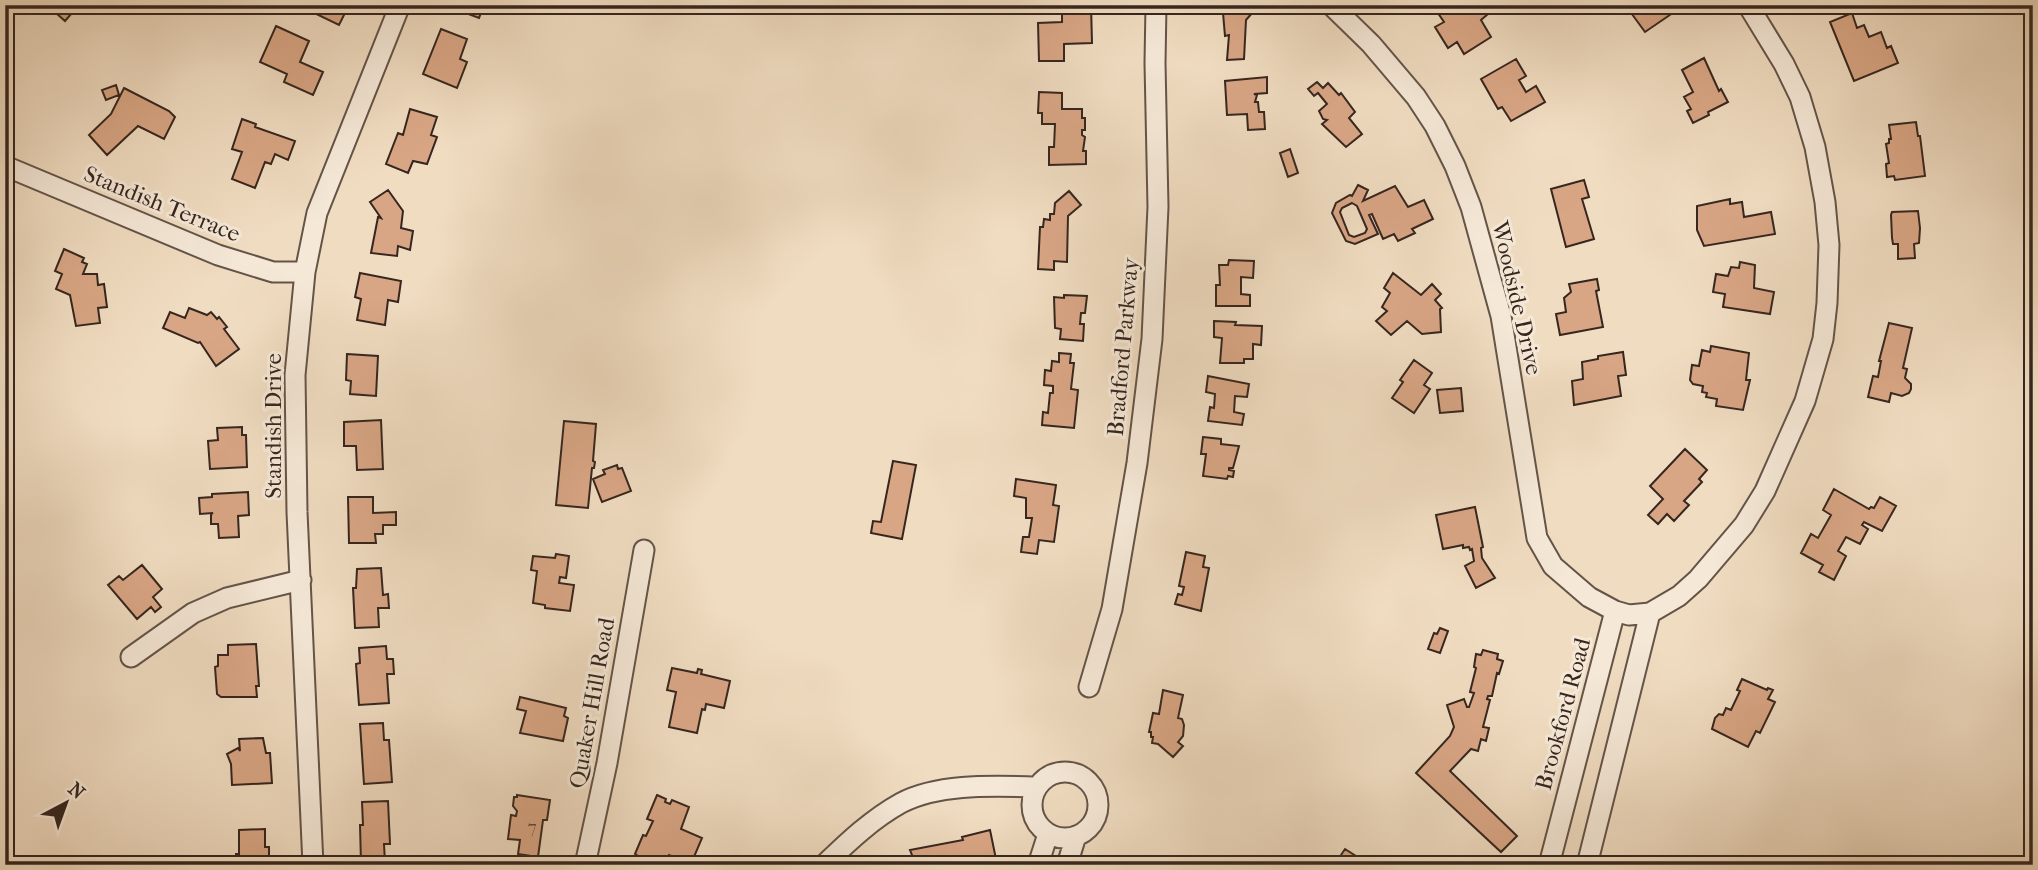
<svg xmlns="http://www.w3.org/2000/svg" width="2038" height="870" font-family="'IM FELL French Canon',serif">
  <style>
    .building { fill: #d9a685; stroke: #36261f; stroke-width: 2; fill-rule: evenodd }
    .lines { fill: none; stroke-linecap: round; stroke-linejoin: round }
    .minor-casing { stroke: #645448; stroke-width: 23 }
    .minor { stroke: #f5e8d7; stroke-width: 19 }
    .labels { text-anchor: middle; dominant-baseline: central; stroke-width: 6; stroke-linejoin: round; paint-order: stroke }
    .number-label { font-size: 19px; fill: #5f4638 }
    .street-label { font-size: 23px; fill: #36261f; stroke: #f5e8d7 }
  </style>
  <rect width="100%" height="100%" fill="#f0dcc1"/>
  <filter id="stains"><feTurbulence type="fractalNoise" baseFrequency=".00286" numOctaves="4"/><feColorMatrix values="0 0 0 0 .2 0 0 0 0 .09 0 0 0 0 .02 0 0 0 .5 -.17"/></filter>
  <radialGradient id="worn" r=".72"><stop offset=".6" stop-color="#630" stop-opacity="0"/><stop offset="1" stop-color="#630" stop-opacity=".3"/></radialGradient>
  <path class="building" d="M47 5H79L65 21Z
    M312 5H349L339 25 310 11Z
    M453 5H484L479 18 452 8Z
    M1062 5H1091L1092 43 1064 44V61H1039L1038 23 1062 22Z
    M1216 5H1246L1253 12 1246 20 1244 59 1227 60 1229 35 1225 36 1223 13Z
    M1483 5 1488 14 1481 20 1491 37 1464 54 1457 42 1448 48 1435 27 1444 22 1433 6Z
    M1636 5H1678L1680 8 1645 32 1629 10Z
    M1852 13 1857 28 1864 25 1869 37 1881 32 1887 48 1891 46 1898 63 1854 81 1830 22Z
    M276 26 309 41 300 62 323 72 313 95 284 82 287 74 260 62Z
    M441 29 467 39 460 59 467 62 457 88 423 74Z
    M1704 58 1719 91 1721 89 1728 102 1708 112 1709 115 1693 123 1687 111 1691 109 1684 97 1693 92 1682 70Z
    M1516 59 1526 76 1519 80 1526 92 1536 86 1545 102 1511 121 1502 107 1498 109 1481 79Z
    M1267 77V93L1254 94 1257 95 1255 102H1258L1259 112H1264L1265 129 1248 130 1247 114 1227 115 1225 81Z
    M1317 82 1323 88 1328 83 1339 95 1341 93 1355 112 1349 118 1362 134 1346 147 1322 124 1327 120 1323 119 1319 111 1327 104 1318 93 1314 96 1308 89Z
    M116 85 119 95 106 100 102 90Z
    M124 88 169 111 175 117 164 139 138 126 107 155 89 135 111 114Z
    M1039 92 1062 93V109H1082V118H1085V130H1082V135L1085 137 1083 151H1086V164L1049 165V147H1054L1055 124H1042V113H1038Z
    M410 109 437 117 431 135 437 137 427 164 413 161 408 173 386 164 398 133 403 135Z
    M242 119 256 124 255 127 295 141 288 160 275 154 271 164 265 162 255 188 232 179 242 152 232 149Z
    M1916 122 1918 136H1920L1925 176 1895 180 1894 176 1887 177 1886 164 1889 163 1886 144 1889 143V139H1891L1889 125Z
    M1290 149 1298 173 1288 177 1280 153Z
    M1584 180 1589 197 1582 199 1594 239 1566 247 1551 189Z
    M1358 185 1368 190 1363 201 1395 186 1408 207 1424 200 1433 219 1412 229 1415 233 1398 241 1394 234 1383 239 1372 214 1369 215 1378 234 1355 244 1346 241 1332 213 1336 203 1350 195 1352 196ZM1352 203 1357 206 1367 229 1365 233 1354 237 1349 235 1340 212 1342 208Z
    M388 190 403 211 401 228 413 231 410 250 398 246 397 256 371 253 378 217 381 218 370 202Z
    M1069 191 1081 205 1068 216 1067 262 1054 261V270L1038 269 1040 227H1043L1044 219 1050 220V214H1054L1055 203Z
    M1730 199V204L1742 202 1744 217 1771 212 1775 234 1704 246 1697 230V206Z
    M1918 211 1920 228 1919 243 1914 244 1915 258 1898 259V244H1893L1892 238 1891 215 1892 212Z
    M64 249 84 258 82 262 87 264 83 274H97L98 285 104 284 107 307 98 308 100 323 76 326 70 295 56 289 62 274 55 271Z
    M1229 260 1254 261 1253 278 1241 277V294L1250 295V306H1216V285H1220L1219 265H1228Z
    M1740 262 1755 265 1754 288 1774 292 1770 314 1723 307 1725 294 1713 292 1716 274 1728 276 1731 267 1739 268Z
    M360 273 401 281 398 302 388 300 385 325 357 320 361 299 355 297Z
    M1393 273 1421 295 1432 284 1441 294 1435 300 1442 308 1440 309 1441 332 1422 334 1407 321 1391 335 1376 321 1387 311 1382 307 1390 293 1384 288Z
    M1597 279 1599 290 1596 291 1603 327 1560 335 1556 314 1566 312 1564 298 1571 292 1569 284Z
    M1064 295 1087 296 1085 313H1081L1080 324H1084L1083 341 1060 339 1061 329 1055 328 1054 297 1064 298Z
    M189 308 207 315 211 312 217 319 219 317 227 327 224 329 239 349 216 366 200 342 198 343 163 328 170 312 185 318Z
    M1214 321 1236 322 1235 325 1262 326 1261 345 1253 344V359H1244V363H1220L1222 338 1214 337Z
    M1889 323 1912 328 1903 368 1907 369 1905 378 1911 384V389L1909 393 1902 396 1891 393 1889 402 1868 397 1873 376 1878 377 1881 361H1879Z
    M1711 346 1749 353 1746 380H1750L1743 410 1716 406 1717 399 1706 397 1707 393 1702 392 1703 386 1693 384 1690 380 1692 365 1699 366 1702 350 1710 352Z
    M1623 352 1626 375 1618 376 1621 396 1574 405 1572 381 1583 379 1582 362 1598 359V356Z
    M1059 353 1071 354 1070 363H1074L1071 389 1078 390 1074 428 1042 425 1043 412 1048 413 1050 393H1053V386L1044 385 1045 370 1051 371 1052 361 1059 362Z
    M347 354 378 356 376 396 350 394 351 381 346 380Z
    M1414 360 1432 373 1424 385 1430 389 1414 413 1392 398 1403 382 1400 380Z
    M1208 376 1249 384 1247 397 1235 396 1234 412 1244 414 1242 425 1208 421 1210 407 1214 408 1215 394 1206 392Z
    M1461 388 1463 411 1440 413 1437 390Z
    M381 420 383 469 357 470 356 446H344V422Z
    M564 421 596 424 593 461 595 462 594 468H592L588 508 556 505Z
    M242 427V435H246L247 467 210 469 208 441 218 440 217 428Z
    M1203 437 1221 439V444L1239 446 1233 468H1229V470L1234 471 1233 477 1228 476 1227 479 1203 476 1206 454H1201Z
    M1685 449 1707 470 1699 479 1702 482 1684 501 1689 505 1674 521 1667 514 1658 524 1648 515 1663 499 1650 486Z
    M893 461 916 465 902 539 871 533 873 521 881 522Z
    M617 465 618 469 622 468 631 491 602 502 593 479 605 474 603 470Z
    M1016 479 1056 485 1053 505 1059 506 1054 542 1039 540 1037 554 1021 552 1023 537H1029L1032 518H1026V498L1014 496Z
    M1834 489 1869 509 1871 507 1874 508 1880 497 1896 506 1882 531 1864 522 1862 525 1868 529 1860 544 1846 537 1838 551 1846 556 1834 580 1819 572 1823 565 1801 553 1811 534 1818 538 1831 515 1823 510Z
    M248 492 249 515 238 516 239 537 219 538 218 524H211V514L213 513 200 514 199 498 212 497V494Z
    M348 497H373V513L396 512V525H383V534H375L376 543H349Z
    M1475 507 1483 547 1481 548 1482 558 1495 578 1476 588 1465 566 1474 561 1472 549 1470 550 1469 547 1463 548V545L1443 549 1436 515Z
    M1186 552 1205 556 1203 567 1209 568 1201 611 1175 604 1178 594 1182 595 1184 587 1179 586Z
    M556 554 569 556 566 578 560 577 559 583 574 585 570 611 545 608V605L533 603 537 571 531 570 533 556 555 558Z
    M142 565 162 589 153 597 161 607 155 612 151 607 137 619 108 585 119 576 123 580Z
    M381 568 383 595 388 594 389 608H378L379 627 355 628 353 588H356L357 569Z
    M1440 628 1448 631 1440 653 1428 649 1434 633 1437 634Z
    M256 644 259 686H256L257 697H221L217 694 215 667 218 666V655H228V645Z
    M386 646 387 659H393L394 674H387L389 703 359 705 356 664 360 663 359 648Z
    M1483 650 1498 654 1497 659 1503 661 1499 674 1497 673 1492 696H1488L1487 699 1490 700 1483 727 1489 728 1486 741 1481 739 1478 751 1471 749 1450 771 1517 836 1501 852 1416 773 1450 736 1454 727 1447 705 1464 699 1467 707H1469L1474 693 1470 692 1476 668 1474 667 1476 654 1481 655Z
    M672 668 697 673 698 669 702 670 701 674 730 681 724 708 706 704 705 710 702 709 697 733 669 727 676 692 667 690Z
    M1742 679 1767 690 1768 688 1773 690 1768 699 1775 702 1760 733 1756 731 1748 747 1712 729 1715 718 1719 714 1723 715 1726 708 1731 710 1740 691 1737 690Z
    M1163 690 1183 695 1178 718 1182 719 1184 725 1183 736 1178 742 1183 746 1173 757 1158 744 1152 743 1153 737H1151V732H1149L1153 713 1159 714Z
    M520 697 566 708 564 716 568 718 563 741 520 733 526 711 517 709Z
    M383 723 384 740H389L392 782 364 784 360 724Z
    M263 738 266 753H270L272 783 232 785 231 764 227 754 238 748 240 751 239 739Z
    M517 795 550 800 547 820H543L538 857 518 854 520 840 508 839 511 815 516 816 517 811 513 806 514 797H517Z
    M657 795 666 799 665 802 670 804 672 800 689 807 681 829 702 838 691 864 669 855 665 865H635L638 856 635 854 643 835 646 836 653 821 647 819Z
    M388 801 390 844H384L385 862 361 863 360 825H363L362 802Z
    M265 829V847H269V865H236V854H239V830Z
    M990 830 996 859 978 865H952L951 861 937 865H916L910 850 963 840 962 837Z
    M1345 849 1356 856 1351 865H1342L1337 861Z"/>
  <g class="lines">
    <defs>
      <path id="minor" d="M1331 5 1371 44 1416 97 1435 126 1455 166 1471 207 1501 316 1537 538 1553 566 1589 597 1615 611 1629 615 1650 613 1679 596 1698 579 1744 525 1765 491 1805 401 1823 339 1827 303 1829 245 1825 202 1815 147 1800 97 1784 64 1748 5
        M5 166 218 255 273 272H305
        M131 657 193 613 227 598 301 580
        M1089 687 1112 609 1137 463 1152 339 1158 207 1155 63 1156 5
        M1032 805a33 33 0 1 1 66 0a33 33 0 1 1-66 0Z
        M313 865 297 512 295 375 305 272 317 213 400 5
        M585 865 607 763 644 550
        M824 865C848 842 872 819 901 803 939 783 994 786 1036 787
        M1038 865 1048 834
        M1067 865 1076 836
        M1549 865 1615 611
        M1587 865 1650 613"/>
    </defs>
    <use href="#minor" class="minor-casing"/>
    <use href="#minor" class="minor"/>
  </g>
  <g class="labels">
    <g class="number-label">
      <text x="532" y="827">7</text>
    </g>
    <g class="street-label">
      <text transform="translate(162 204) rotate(22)">Standish Terrace</text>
      <text transform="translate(1517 298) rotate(77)">Woodside Drive</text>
      <text transform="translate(1123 347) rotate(-85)">Bradford Parkway</text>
      <text transform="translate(273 426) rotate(-90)">Standish Drive</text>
      <text transform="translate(592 703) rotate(-80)">Quaker Hill Road</text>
      <text transform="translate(1563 714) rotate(-75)">Brookford Road</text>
    </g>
  </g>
  <rect width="2038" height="870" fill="none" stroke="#f0dcc1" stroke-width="28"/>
  <rect x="7" y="7" width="2024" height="856" fill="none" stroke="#36261f" stroke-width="3.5"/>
  <rect x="14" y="14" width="2010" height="842" fill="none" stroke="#36261f" stroke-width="2"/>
  <g transform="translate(66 803) rotate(41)" stroke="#f5e8d7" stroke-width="5" paint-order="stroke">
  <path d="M0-5L12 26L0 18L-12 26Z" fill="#36261f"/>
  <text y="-10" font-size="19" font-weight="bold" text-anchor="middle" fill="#36261f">N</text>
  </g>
  <rect width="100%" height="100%" filter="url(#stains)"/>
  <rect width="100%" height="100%" fill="url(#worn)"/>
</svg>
